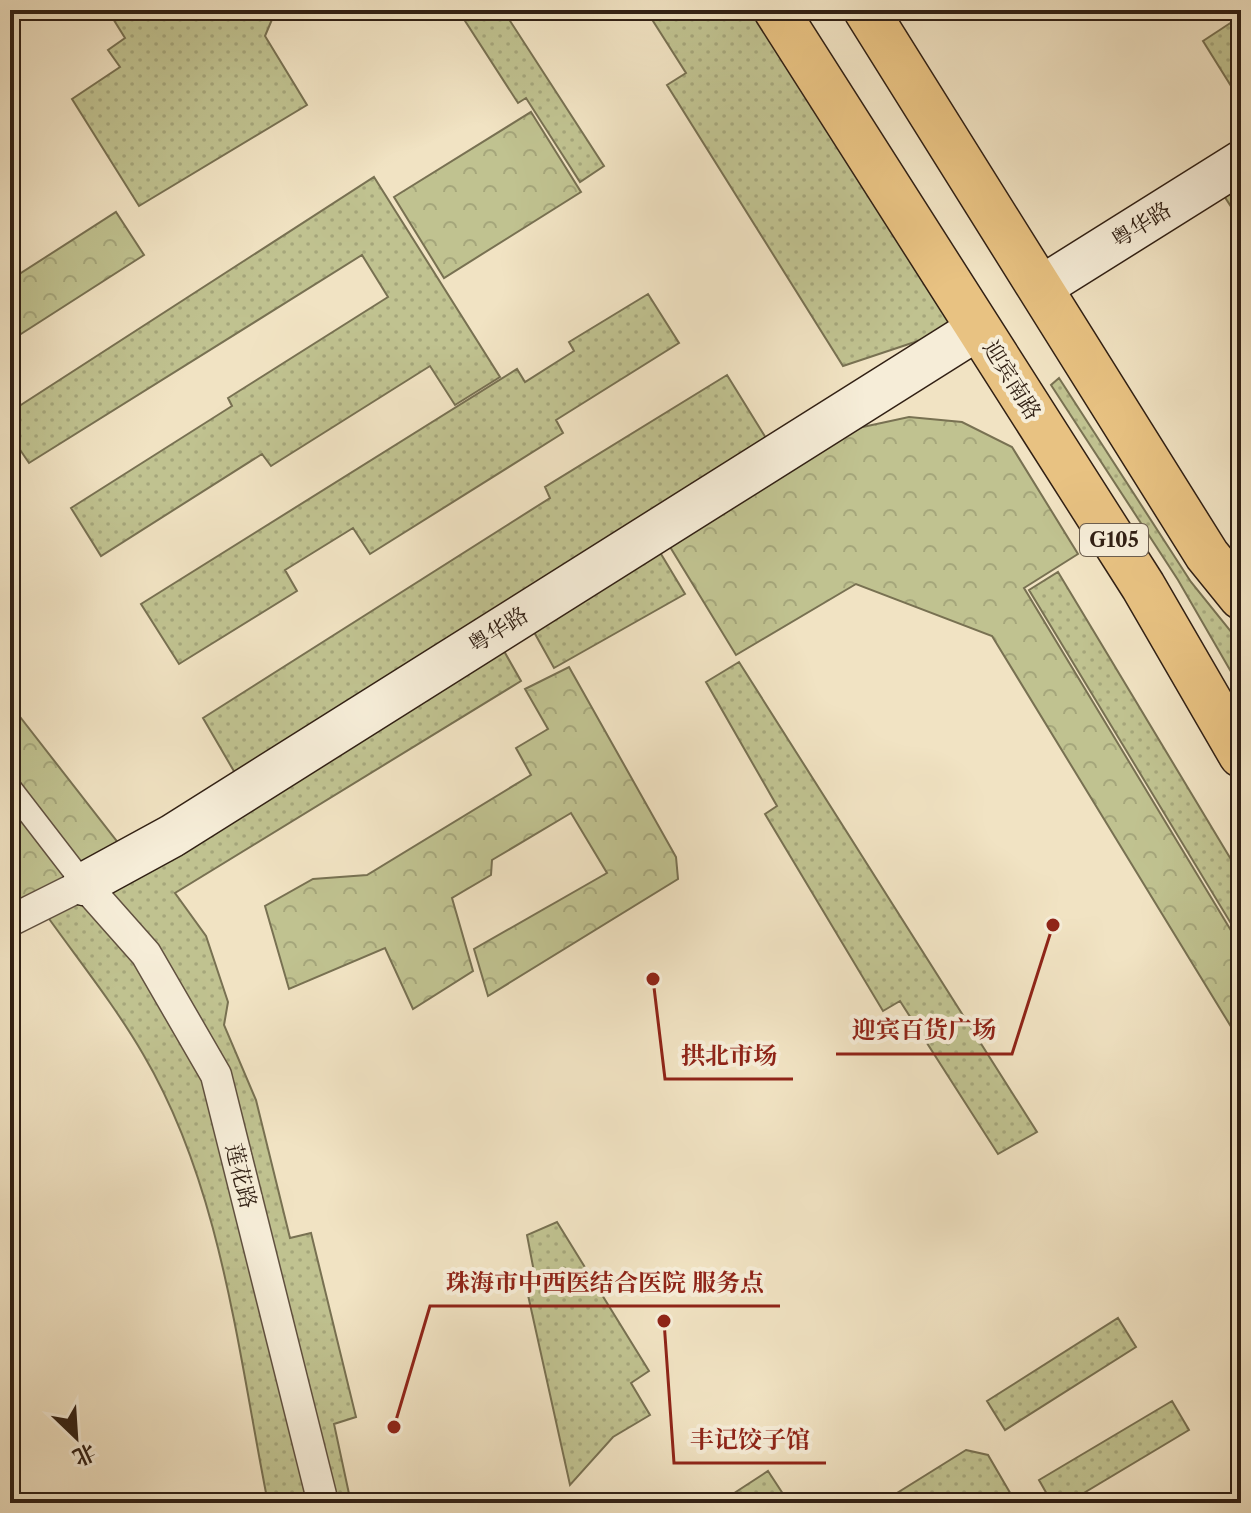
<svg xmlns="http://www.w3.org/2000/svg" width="1251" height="1513" font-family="'Libre Caslon Text','Noto Serif SC',serif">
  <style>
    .grass { fill: url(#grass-dots); stroke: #787152; stroke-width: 2 }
    .park { fill: url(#park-crowns); stroke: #787152; stroke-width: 2 }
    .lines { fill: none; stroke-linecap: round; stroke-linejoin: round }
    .pedestrian-casing { stroke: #615140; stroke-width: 25 }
    .minor-casing { stroke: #615140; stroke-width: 33 }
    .secondary-casing { stroke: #312014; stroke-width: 45 }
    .trunk-casing { stroke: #312014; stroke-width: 47 }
    .pedestrian { stroke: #f6edd8; stroke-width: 22 }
    .minor { stroke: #f6edd8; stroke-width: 30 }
    .secondary { stroke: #f6edd8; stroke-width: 42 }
    .trunk { stroke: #e8c282; stroke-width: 44 }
    .labels { text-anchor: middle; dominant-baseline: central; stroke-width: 8; stroke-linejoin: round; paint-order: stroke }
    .shield { fill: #f6edd8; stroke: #6c5e4f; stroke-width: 2 }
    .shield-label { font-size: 20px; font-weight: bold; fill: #312014 }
    .street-label { font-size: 22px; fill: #312014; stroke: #f6edd8 }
    .leader { fill: none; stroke: #8f2418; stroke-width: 3 }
    .callout-dot { fill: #8f2418; stroke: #f6edd8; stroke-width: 3 }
    .callout-label { font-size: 24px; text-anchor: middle; font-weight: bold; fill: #8f2418; stroke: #f6edd8; stroke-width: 8; stroke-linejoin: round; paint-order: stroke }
  </style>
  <defs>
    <pattern id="grass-dots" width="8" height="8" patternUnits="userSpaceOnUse" patternTransform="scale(2)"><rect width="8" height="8" fill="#c0c290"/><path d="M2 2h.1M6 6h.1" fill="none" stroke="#a5a67b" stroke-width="1.8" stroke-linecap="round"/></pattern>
    <pattern id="park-crowns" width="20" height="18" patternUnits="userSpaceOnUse" patternTransform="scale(2)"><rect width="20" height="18" fill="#c0c290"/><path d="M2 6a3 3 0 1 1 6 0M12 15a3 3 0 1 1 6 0" fill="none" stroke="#a5a67b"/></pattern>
  </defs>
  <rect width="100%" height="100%" fill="#f1e3c3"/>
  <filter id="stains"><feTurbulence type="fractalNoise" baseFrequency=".0025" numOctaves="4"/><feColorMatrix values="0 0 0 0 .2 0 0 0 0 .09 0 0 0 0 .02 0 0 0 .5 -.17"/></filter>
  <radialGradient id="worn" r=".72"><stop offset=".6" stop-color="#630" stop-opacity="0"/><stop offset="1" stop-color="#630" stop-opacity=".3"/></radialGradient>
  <path class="grass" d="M123 10H276L265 36 307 105 139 206 72 99 120 67 108 50 125 38 112 17Z
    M458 10H503L604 166 580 182 526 98 518 103Z
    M646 10H766L950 303 951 330 843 366 667 85 686 73Z
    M1241 16V102L1203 41Z
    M1241 170V222L1217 185Z
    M374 177 500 377 455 405 430 366 271 466 262 454 101 556 71 508 232 406 228 398 388 297 362 255 29 463 10 435V412Z
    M648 294 679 343 556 420 563 433 370 554 353 528 285 570 297 591 179 664 141 604 517 369 525 382 574 351 569 342Z
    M727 375 774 451 242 785 203 718 550 498 545 487Z
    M1059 378 1191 582 1241 644V689L1178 580 1051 385Z
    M655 544 685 594 554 668 529 623Z
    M1058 572 1241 876V940L1029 590Z
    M496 637 521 681 175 893 206 936 228 1002 224 1025 256 1100 290 1238 311 1233 356 1417 334 1424 351 1503H268C238 1353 222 1188 143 1054 114 1004 76 957 42 909Z
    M739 662 1037 1132 998 1154 900 1001 883 1011 765 814 777 806 706 682Z
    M557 1222 649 1371 631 1383 650 1415 613 1437 570 1485 528 1295 535 1277 527 1235Z
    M1118 1318 1136 1347 1005 1430 987 1401Z
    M1172 1401 1189 1430 1067 1503H1052L1039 1480Z
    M966 1450 988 1455 1016 1503H881Z
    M768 1471 789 1503H719Z"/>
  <path class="park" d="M531 112 581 192 444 278 394 197Z
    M116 212 144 255 10 341V280Z
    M909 417 962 422 1012 447 1078 554 1024 588 1241 947V1043L992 636 856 584 736 655 664 537 835 433Z
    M569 667 676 857 678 879 488 996 474 949 607 873 571 813 492 860 491 875 452 898 473 971 413 1009 385 948 289 989 265 906 313 879 367 875 531 775 516 748 548 729 525 689Z
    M10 704 126 853 10 915Z"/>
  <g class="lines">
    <defs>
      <path id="pedestrian" d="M10 788 84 884"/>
      <path id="minor" d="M10 921 84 884 146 954 216 1075 323 1503"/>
      <path id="secondary" d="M1040 288 1241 162
        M84 884 172 836 979 328"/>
      <path id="trunk" d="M776 10 1143 586 1241 755
        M866 10 1207 555 1241 597"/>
    </defs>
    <use href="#pedestrian" class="pedestrian-casing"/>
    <use href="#minor" class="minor-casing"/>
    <use href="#secondary" class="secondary-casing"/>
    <use href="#trunk" class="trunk-casing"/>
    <use href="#pedestrian" class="pedestrian"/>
    <use href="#minor" class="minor"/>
    <use href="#secondary" class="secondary"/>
    <use href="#trunk" class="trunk"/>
  </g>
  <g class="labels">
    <rect class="shield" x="1080" y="524" width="68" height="32" rx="6"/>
    <g class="shield-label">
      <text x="1114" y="540">G105</text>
    </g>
    <g class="street-label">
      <text transform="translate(1141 225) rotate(-32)">粤华路</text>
      <text transform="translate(1012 380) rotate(58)">迎宾南路</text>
      <text transform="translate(498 630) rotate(-32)">粤华路</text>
      <text transform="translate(241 1176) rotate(76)">莲花路</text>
    </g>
  </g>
  <path class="leader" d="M1053 925L1012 1054H836M653 979L665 1079H793M394 1427L430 1306H780M664 1321L674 1463H826"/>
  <g class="callout-dot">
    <circle cx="1053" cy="925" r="8"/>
    <circle cx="653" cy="979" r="8"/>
    <circle cx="394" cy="1427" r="8"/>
    <circle cx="664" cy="1321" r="8"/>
  </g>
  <g class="callout-label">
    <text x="924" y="1038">迎宾百货广场</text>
    <text x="729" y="1064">拱北市场</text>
    <text x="605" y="1291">珠海市中西医结合医院 服务点</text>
    <text x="750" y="1448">丰记饺子馆</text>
  </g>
  <rect width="1251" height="1513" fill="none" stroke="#f1e3c3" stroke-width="40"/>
  <rect x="12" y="12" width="1227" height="1489" fill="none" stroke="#312014" stroke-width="4"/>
  <rect x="20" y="20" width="1211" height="1473" fill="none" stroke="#312014" stroke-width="2"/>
  <g transform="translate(76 1437) rotate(155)" stroke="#f6edd8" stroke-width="6" paint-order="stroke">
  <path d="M0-6L14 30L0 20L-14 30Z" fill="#312014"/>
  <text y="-12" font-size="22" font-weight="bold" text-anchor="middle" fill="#312014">北</text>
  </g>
  <rect width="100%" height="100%" filter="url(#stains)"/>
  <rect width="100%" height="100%" fill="url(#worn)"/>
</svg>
